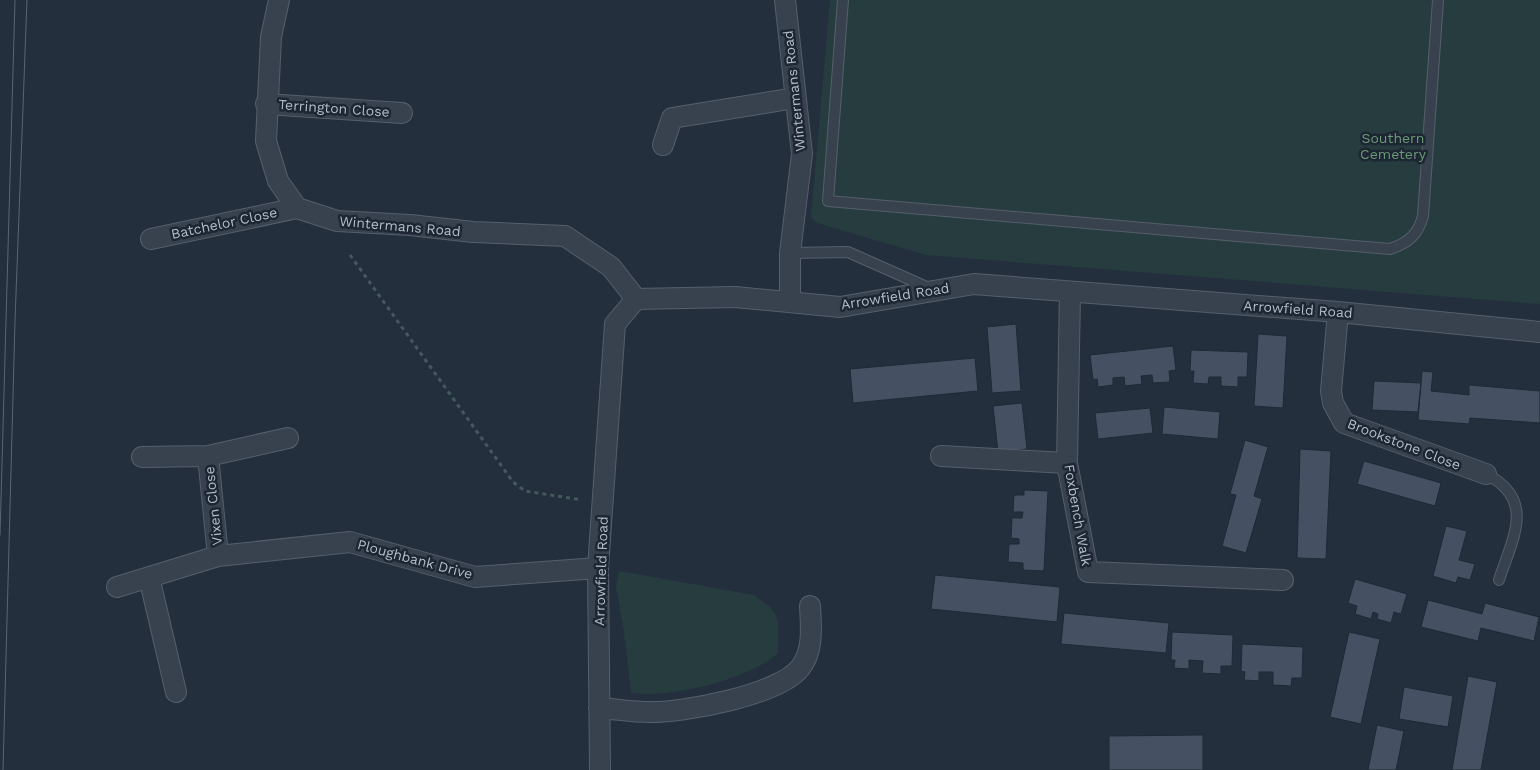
<svg xmlns="http://www.w3.org/2000/svg" width="1540" height="770" font-family="'Work Sans',sans-serif">
  <style>
    .green { fill: #263c3f }
    .building { fill: #455162; stroke: #1f2835 }
    .lines { fill: none; stroke-linecap: round; stroke-linejoin: round }
    .service-casing { stroke: #565f6c; stroke-width: 12 }
    .minor-casing { stroke: #565f6c; stroke-width: 22 }
    .path { stroke: #44595c; stroke-width: 3; stroke-dasharray: 4 4; stroke-linecap: butt }
    .service { stroke: #38414e; stroke-width: 10 }
    .minor { stroke: #38414e; stroke-width: 20 }
    .tram { stroke: #5a6575; stroke-width: 1 }
    .labels { text-anchor: middle; dominant-baseline: central; stroke-width: 5; stroke-linejoin: round; paint-order: stroke }
    .street-label { font-size: 14px; fill: #b4bcc9; stroke: #1d2633 }
    .park-label { font-size: 14px; fill: #6b9a76; stroke: #1d2633 }
  </style>
  <rect width="100%" height="100%" fill="#242f3e"/>
  <path class="green" d="M830 0H1540V304L926 255 817 223 811 217Z
    M619 571 754 595C784 616 778 618 778 653 750 679 669 699 631 693L624 632 616 587Z"/>
  <path class="building" d="M1016 324 1021 391 992 393 987 327Z
    M1258 334 1287 336 1283 408 1254 406Z
    M1173 346 1176 370 1169 371 1170 382 1153 383 1152 375 1141 376 1142 384 1125 386 1124 377 1113 378V385L1098 387 1097 379 1093 380 1090 355Z
    M1191 350 1248 352 1247 377H1238V387L1221 386V377H1209L1208 384 1193 383 1194 371H1190Z
    M975 358 978 391 853 403 850 369Z
    M1422 371 1433 372 1431 391 1469 395V385L1540 391V423L1470 418 1469 424 1418 420Z
    M1374 381 1421 383 1418 412 1372 410Z
    M1022 403 1027 449 998 452 993 406Z
    M1164 407 1220 412 1218 439 1162 434Z
    M1150 408 1153 433 1098 439 1095 413Z
    M1245 440 1268 447 1254 496 1262 499 1246 553 1222 546 1236 495 1230 494Z
    M1300 449 1331 451 1326 559 1297 558Z
    M1364 461 1441 483 1435 506 1357 484Z
    M1024 490 1048 491 1044 571 1023 570V563L1008 562 1009 544H1019V539L1011 538 1012 518H1022L1023 512H1013L1014 495H1024Z
    M1446 526 1467 531 1459 560 1475 564 1470 580 1458 577 1456 583 1433 576Z
    M935 575 1060 587 1057 622 931 609Z
    M1355 579 1407 594 1401 614 1394 612 1391 623 1377 619 1378 614 1373 612 1371 619 1355 614 1357 606 1348 603Z
    M1428 600 1482 614 1485 603 1539 617 1534 641 1481 628 1478 641 1421 627Z
    M1064 613 1169 623 1166 653 1061 644Z
    M1172 632 1233 635 1232 666H1221V674L1202 673 1203 661 1189 660V669L1174 668 1175 660H1171Z
    M1349 632 1380 639 1361 724 1330 717Z
    M1242 644 1303 647 1302 678H1292L1291 686 1273 685V672H1259V681L1244 680 1245 672 1241 671Z
    M1468 676 1497 682 1481 770H1452Z
    M1404 687 1453 696 1448 727 1399 719Z
    M1377 725 1404 731 1396 770H1368Z
    M1203 735V770H1109V736Z"/>
  <g class="lines">
    <defs>
      <path id="service" d="M843 0 828 201 1390 249C1408 243 1418 235 1423 216L1438 0
        M790 253 848 252 929 288
        M1486 474C1537 500 1512 539 1499 580"/>
      <path id="minor" d="M279 0 271 37 266 141 278 181 297 208 337 221 410 225 473 232 565 236 611 267 636 299
        M785 0 802 154 790 253V302
        M266 104 402 113
        M663 145 672 118 795 98
        M151 239 297 208
        M1070 292 1067 463 1088 572 1283 580
        M1338 312 1331 391 1333 403 1344 423 1486 474
        M208 456 218 556
        M941 456 1067 463
        M142 457 208 456 288 438
        M149 577 176 692
        M117 587 218 556 350 542 475 577 598 568
        M599 708C616 709 632 712 649 712 682 713 779 695 800 668 814 651 811 626 810 606
        M600 770 598 568 615 324 636 299 735 297 840 307 974 284 1338 312 1540 332"/>
    </defs>
    <use href="#service" class="service-casing"/>
    <use href="#minor" class="minor-casing"/>
    <path class="path" d="M350 255 513 482 525 491 582 500"/>
    <use href="#service" class="service"/>
    <use href="#minor" class="minor"/>
    <path class="tram" d="M0 535 15 0
      M3 770 15 321 27 0"/>
  </g>
  <g class="labels">
    <g class="street-label">
      <text transform="translate(794 91) rotate(-96)">Wintermans Road</text>
      <text transform="translate(334 108) rotate(4)">Terrington Close</text>
      <text transform="translate(224 223) rotate(-12)">Batchelor Close</text>
      <text transform="translate(400 226) rotate(5)">Wintermans Road</text>
      <text transform="translate(895 296) rotate(-9)">Arrowfield Road</text>
      <text transform="translate(1298 309) rotate(4)">Arrowfield Road</text>
      <text transform="translate(1404 444) rotate(21)">Brookstone Close</text>
      <text transform="translate(213 506) rotate(-96)">Vixen Close</text>
      <text transform="translate(1078 515) rotate(80)">Foxbench Walk</text>
      <text transform="translate(415 559) rotate(15)">Ploughbank Drive</text>
      <text transform="translate(601 571) rotate(-88)">Arrowfield Road</text>
    </g>
    <g class="park-label">
      <text x="1393" y="138">Southern<tspan x="1393" dy="16">Cemetery</tspan></text>
    </g>
  </g>
</svg>
